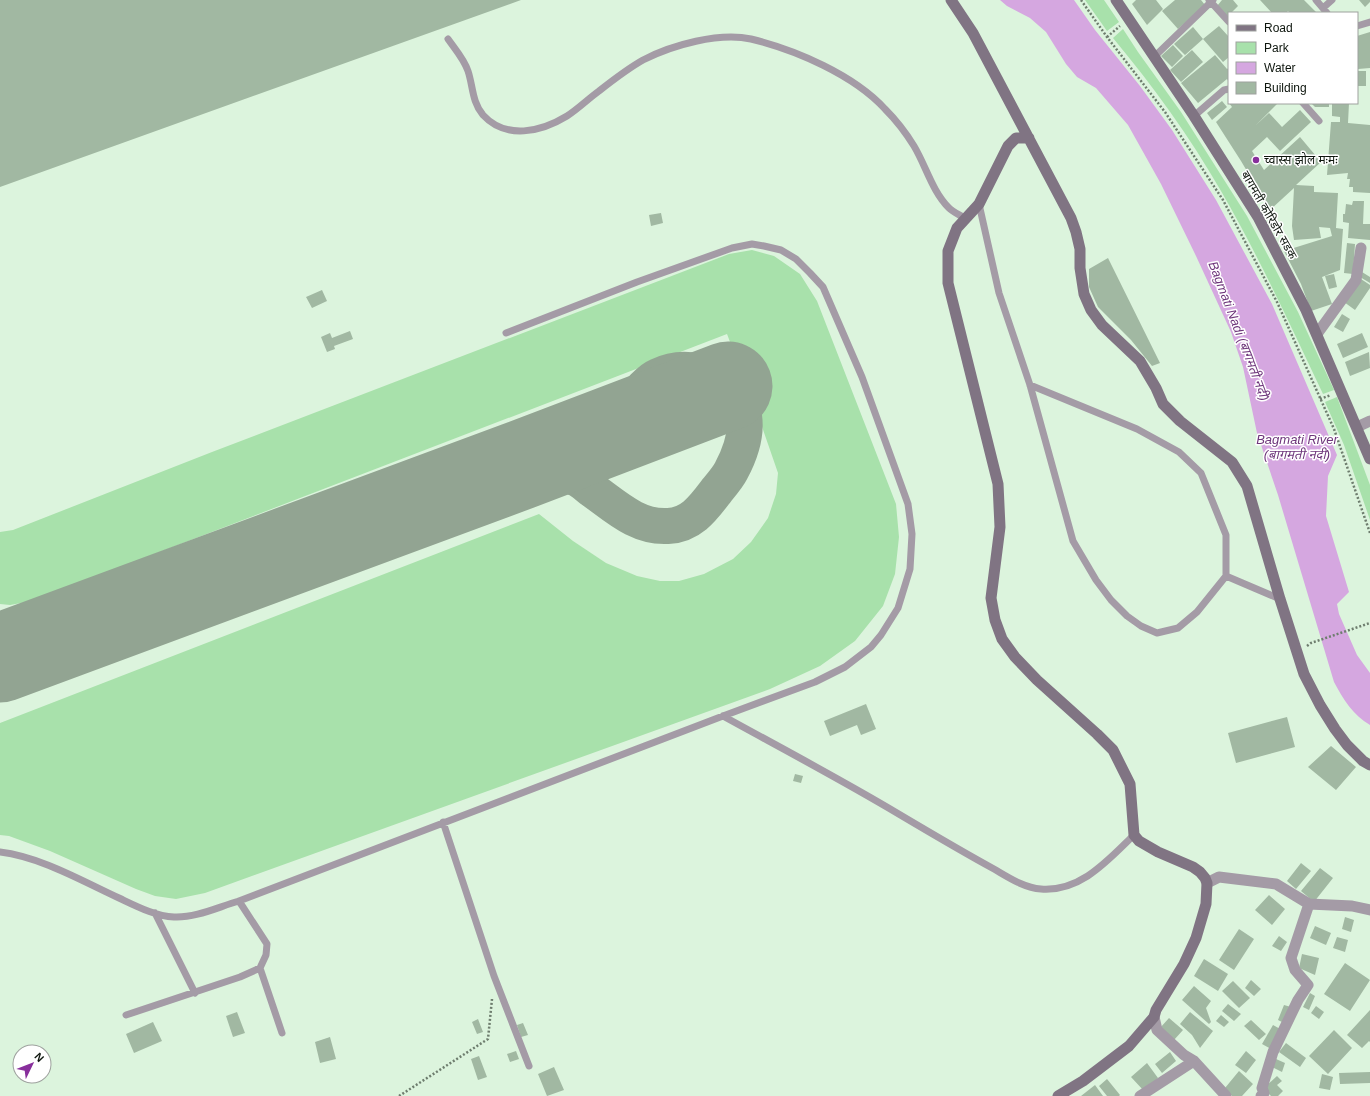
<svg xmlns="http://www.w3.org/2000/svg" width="1370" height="1096" font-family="Arial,'Noto Sans Devanagari',sans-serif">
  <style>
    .green { fill: #a8e1ab }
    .water { fill: #d5a7e0 }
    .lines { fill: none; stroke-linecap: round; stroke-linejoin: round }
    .taxiway { stroke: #92a492; stroke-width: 36 }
    .runway { stroke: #92a492; stroke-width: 89 }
    .building { fill: #a1b8a2 }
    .path { stroke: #6e7d6e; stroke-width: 2.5; stroke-dasharray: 2 2; stroke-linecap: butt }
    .service { stroke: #a49ba6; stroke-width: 7 }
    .minor { stroke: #a49ba6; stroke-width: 11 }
    .secondary { stroke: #807483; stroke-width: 11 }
    .poi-dot { fill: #882f9c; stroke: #fff; stroke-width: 1.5 }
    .labels { text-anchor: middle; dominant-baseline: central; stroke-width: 3; stroke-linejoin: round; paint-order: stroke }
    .poi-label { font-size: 12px; fill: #0d150d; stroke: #fff; text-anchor: start }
    .street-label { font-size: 12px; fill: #0d150d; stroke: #fff }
    .water-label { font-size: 13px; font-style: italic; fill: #6e367b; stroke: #fff }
  </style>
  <rect width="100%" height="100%" fill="#dcf4dd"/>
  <path class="green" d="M1085 0H1104L1119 22 1107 31Z
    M1123 29 1138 52 1181 112 1247 216 1298 312 1334 390 1323 394C1291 326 1259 257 1221 191 1190 137 1153 86 1113 38Z
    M752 250 774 256 800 274 817 301 896 504 899 537 895 574 883 606 855 641 820 666 770 689 205 893 176 899 155 896 136 889 50 851 9 836 0 835V723L539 514 573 541 606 563 637 576 660 581H679L704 574 733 559 751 542 768 518 776 494 778 473 760 421 727 334 32 601 10 605 0 604V532L13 530 212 452 729 254Z
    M1337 397 1370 485V520L1344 445 1325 402Z"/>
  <path class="water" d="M1000 0H1074L1095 30 1140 86 1172 130 1216 200 1272 304 1337 455 1328 476 1326 516 1349 592 1337 604 1339 614 1357 655 1370 673V725C1353 715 1343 699 1334 682L1278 495 1257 433 1243 367 1231 332 1196 256 1161 184 1128 125 1096 88 1077 77 1066 64 1046 32 1030 18 1007 6Z"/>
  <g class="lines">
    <path class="taxiway" d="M518 466C537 469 559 470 577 479 582 481 587 486 591 489 615 506 637 528 668 526 692 525 704 507 717 490 722 484 728 477 731 471 751 434 753 396 710 376 693 368 675 368 658 376 644 382 632 403 621 415 611 425 598 432 587 440
      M0 644C22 647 42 641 63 634"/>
    <path class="runway" d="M0 658 518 466 728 386"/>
  </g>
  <path class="building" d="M0 0H521L0 187Z
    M1136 0H1156L1163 9 1147 25 1132 4Z
    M1175 0H1201L1205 5 1178 29 1162 11Z
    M1222 0H1233L1238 6 1231 13H1229L1227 17 1217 6Z
    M1260 0H1304L1317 13H1290L1288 11 1286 13H1272Z
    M1359 0H1370V2L1365 7Z
    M1219 26 1229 37V57L1223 62 1203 39Z
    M1193 27 1203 39 1185 55 1174 44Z
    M1370 32V68L1358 69 1357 36Z
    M1173 45 1183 56 1172 67 1161 56Z
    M1192 50 1203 62 1181 82 1170 70Z
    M1215 55 1227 69 1229 68V82L1227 79 1198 103 1181 83Z
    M1357 71H1366V86H1357Z
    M1222 101 1227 107 1212 120 1207 113Z
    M1229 103H1278L1256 125 1269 113 1282 127 1300 110 1311 122 1280 151 1267 137 1252 151 1264 170 1300 137 1321 162 1296 185 1314 186V192L1338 193 1336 228 1343 229 1340 270 1322 277 1332 304 1311 311 1301 284 1284 251 1332 236 1330 228 1319 227 1321 238 1294 240 1292 226 1294 188 1270 210 1241 161 1216 122 1232 107Z
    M1311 103H1329V107H1315Z
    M1332 103H1349L1348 123 1370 125V193L1353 192V187H1349L1350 179H1347L1348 173 1327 175 1331 122H1340V117L1332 116Z
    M1353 201H1364L1363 224H1370V240L1348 238 1349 223 1343 222V214H1345L1346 204 1352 205Z
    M661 213 663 223 651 226 649 215Z
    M1347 243 1355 244 1353 274 1344 273Z
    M1108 258 1160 363 1152 366 1131 340 1098 307 1089 287V269Z
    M1362 272 1370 277V283L1360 277Z
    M1334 274 1337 287 1329 289 1325 276Z
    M1361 279 1370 285V288L1355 310 1344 302Z
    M322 290 327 301 312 308 306 297Z
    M1342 314 1350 319 1343 332 1334 327Z
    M350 331 353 339 334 346 335 349 327 352 321 337 330 333 332 338Z
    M1362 333 1368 347 1343 358 1337 344Z
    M1369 352 1370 368 1350 376 1345 362Z
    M866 704 876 729 861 735 857 725 830 736 824 721Z
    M1287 717 1295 747 1236 763 1228 733Z
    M1331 746 1356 767 1336 790 1308 767Z
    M795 774 803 776 801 783 793 781Z
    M1301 863 1311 871 1296 889 1287 881Z
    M1320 868 1333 878 1314 902 1301 891Z
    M1269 895 1285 909 1272 925 1255 910Z
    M1345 917 1354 920 1351 932 1342 929Z
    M1315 926 1331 933 1326 945 1310 938Z
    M1239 929 1254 939 1234 970 1219 960Z
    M1279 936 1287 942 1281 951 1272 946Z
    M1337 937 1348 940 1345 952 1333 948Z
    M1302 954 1319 958 1315 975 1299 968Z
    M1204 959 1228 974 1218 991 1194 976Z
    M1345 963 1370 980 1350 1011 1324 994Z
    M1251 980 1261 989 1254 996 1245 988Z
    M1233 981 1250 998 1239 1008 1222 991Z
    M1194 986 1211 1001 1206 1008 1211 1022 1209 1024 1182 1000Z
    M1310 993 1315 996 1309 1010 1303 1007Z
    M1228 1004 1241 1014 1234 1021 1222 1011Z
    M1284 1005 1291 1007 1284 1023 1278 1020Z
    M1316 1006 1324 1012 1319 1019 1311 1013Z
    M1370 1010V1042L1369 1041 1362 1048 1347 1035Z
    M237 1012 245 1033 233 1037 226 1016Z
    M1190 1012 1213 1031 1200 1048 1192 1035 1180 1024Z
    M1221 1015 1229 1022 1224 1027 1216 1021Z
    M1169 1018 1183 1030 1174 1040 1160 1028Z
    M478 1019 483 1032 477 1034 472 1022Z
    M1251 1020 1266 1034 1259 1040 1244 1026Z
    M153 1022 162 1041 134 1053 126 1034Z
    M523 1023 528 1035 521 1037 517 1025Z
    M1273 1025 1282 1030 1271 1049 1262 1044Z
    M1334 1030 1352 1048 1328 1074 1309 1056Z
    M330 1037 336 1059 320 1063 315 1042Z
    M1286 1043 1306 1058 1300 1067 1279 1052Z
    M516 1051 519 1059 510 1062 507 1054Z
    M1246 1051 1256 1060 1246 1073 1235 1065Z
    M1170 1052 1176 1061 1162 1073 1155 1064Z
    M479 1056 487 1077 478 1080 471 1059Z
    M1276 1059 1285 1063 1282 1072 1272 1067Z
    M1147 1063 1158 1078 1144 1091 1131 1077Z
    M554 1067 564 1090 547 1096 538 1074Z
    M1239 1071 1253 1084 1242 1096H1232L1225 1088Z
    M1370 1072V1083L1340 1084 1339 1073Z
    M1322 1074 1333 1077 1330 1090 1319 1088Z
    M1277 1076 1282 1081 1277 1085 1283 1091 1278 1096H1271L1264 1088Z
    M1107 1079 1120 1095 1119 1096H1107L1099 1086Z
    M1095 1085 1103 1096H1081Z"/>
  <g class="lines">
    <path class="path" d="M1081 0 1107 37 1165 112 1223 200 1277 302 1334 429 1370 533
      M1107 37 1120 26
      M1320 399 1331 395
      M1307 646 1311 643 1370 623
      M399 1096 488 1039 492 999"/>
    <path class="service" d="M1209 0 1229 22
      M1316 0 1327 13
      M1323 8 1332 0
      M1357 26 1370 22
      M448 39C455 49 464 59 468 71 473 86 472 102 483 115 506 140 541 132 567 116 578 109 588 99 599 91 613 80 627 69 643 60 672 45 719 32 751 39 796 50 854 75 885 109 896 120 906 133 914 146 926 166 932 191 949 208 953 212 960 215 966 219
      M1154 57 1213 0
      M1303 103 1319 121
      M1194 116 1224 90 1229 89
      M979 204 999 293 1030 385 1073 541 1096 580 1111 600 1127 616 1141 626 1157 633 1178 628 1197 612 1226 576 1280 599
      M1030 385 1137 429 1179 452 1201 473 1226 535V576
      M723 716C781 748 840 779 897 813 929 832 961 851 994 869 1008 877 1024 888 1041 889 1081 892 1108 860 1134 835
      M443 822 494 976 529 1066
      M0 852C41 857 82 881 119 898 136 906 155 916 174 917 196 918 218 907 239 901L723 716 815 682 845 667 871 647 881 635 898 608 910 569 912 534 908 504 862 377 823 287 810 273 796 259 781 250 764 246 752 244 732 248 637 282 506 333
      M155 913 195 993
      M260 968 282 1033
      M126 1015 240 977 260 968 266 955 267 944 239 901"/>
    <path class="minor" d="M1317 334 1356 280 1361 248
      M1357 427 1370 421
      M1207 883 1219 877 1276 884 1309 904 1352 906 1370 910
      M1154 1017 1157 1030 1184 1055 1194 1061 1226 1096
      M1140 1096 1194 1061
      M1261 1096 1264 1093 1262 1088 1273 1052 1298 1000 1308 985 1295 970 1291 958 1309 904"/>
    <path class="secondary" d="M951 0 973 33 1071 218 1076 232 1080 249V268L1084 294 1091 310 1102 325 1140 361 1156 388 1163 404 1180 421 1232 462 1247 486 1280 599 1304 674 1320 705 1335 729 1347 745 1363 761 1370 765
      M1116 0 1194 116 1258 217 1306 310 1370 459
      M1029 138H1016L1008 146 979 204 957 228 948 251V283L998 484 1000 527 991 598 995 620 1002 639 1015 657 1037 680 1097 734 1113 750 1130 784 1134 835 1139 841 1158 852 1193 867 1200 872 1205 878 1207 883 1206 904 1196 938 1184 964 1156 1010 1154 1017 1129 1046 1083 1081 1058 1096"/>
  </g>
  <circle class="poi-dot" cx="1256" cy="160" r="4"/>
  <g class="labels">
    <g class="poi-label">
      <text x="1264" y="160">च्वास्स झोल मःमः</text>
    </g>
    <g class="street-label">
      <text transform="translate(1269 215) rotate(60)">बागमती कोरिडोर सडक</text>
    </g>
    <g class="water-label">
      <text transform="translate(1239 331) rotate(69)">Bagmati Nadi (बागमती नदी)</text>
      <text x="1297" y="439">Bagmati River<tspan x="1297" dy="15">(बागमती नदी)</tspan></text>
    </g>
  </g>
  <rect x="1228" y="12" width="130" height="92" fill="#ffffff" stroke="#9ea19e"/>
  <rect x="1236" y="25" width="20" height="6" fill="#807483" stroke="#9ea19e"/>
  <text x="1264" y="32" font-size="12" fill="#0d150d">Road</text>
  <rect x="1236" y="42" width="20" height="12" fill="#a8e1ab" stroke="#9ea19e"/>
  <text x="1264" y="52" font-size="12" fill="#0d150d">Park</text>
  <rect x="1236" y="62" width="20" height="12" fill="#d5a7e0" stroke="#9ea19e"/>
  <text x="1264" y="72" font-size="12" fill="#0d150d">Water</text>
  <rect x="1236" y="82" width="20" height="12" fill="#a1b8a2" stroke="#9ea19e"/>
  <text x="1264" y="92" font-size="12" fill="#0d150d">Building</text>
  <g transform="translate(32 1064) rotate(47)"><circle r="19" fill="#ffffff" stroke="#9ea19e"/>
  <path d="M0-3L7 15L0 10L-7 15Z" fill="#882f9c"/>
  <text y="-6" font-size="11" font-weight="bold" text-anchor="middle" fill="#0d150d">N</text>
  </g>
</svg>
